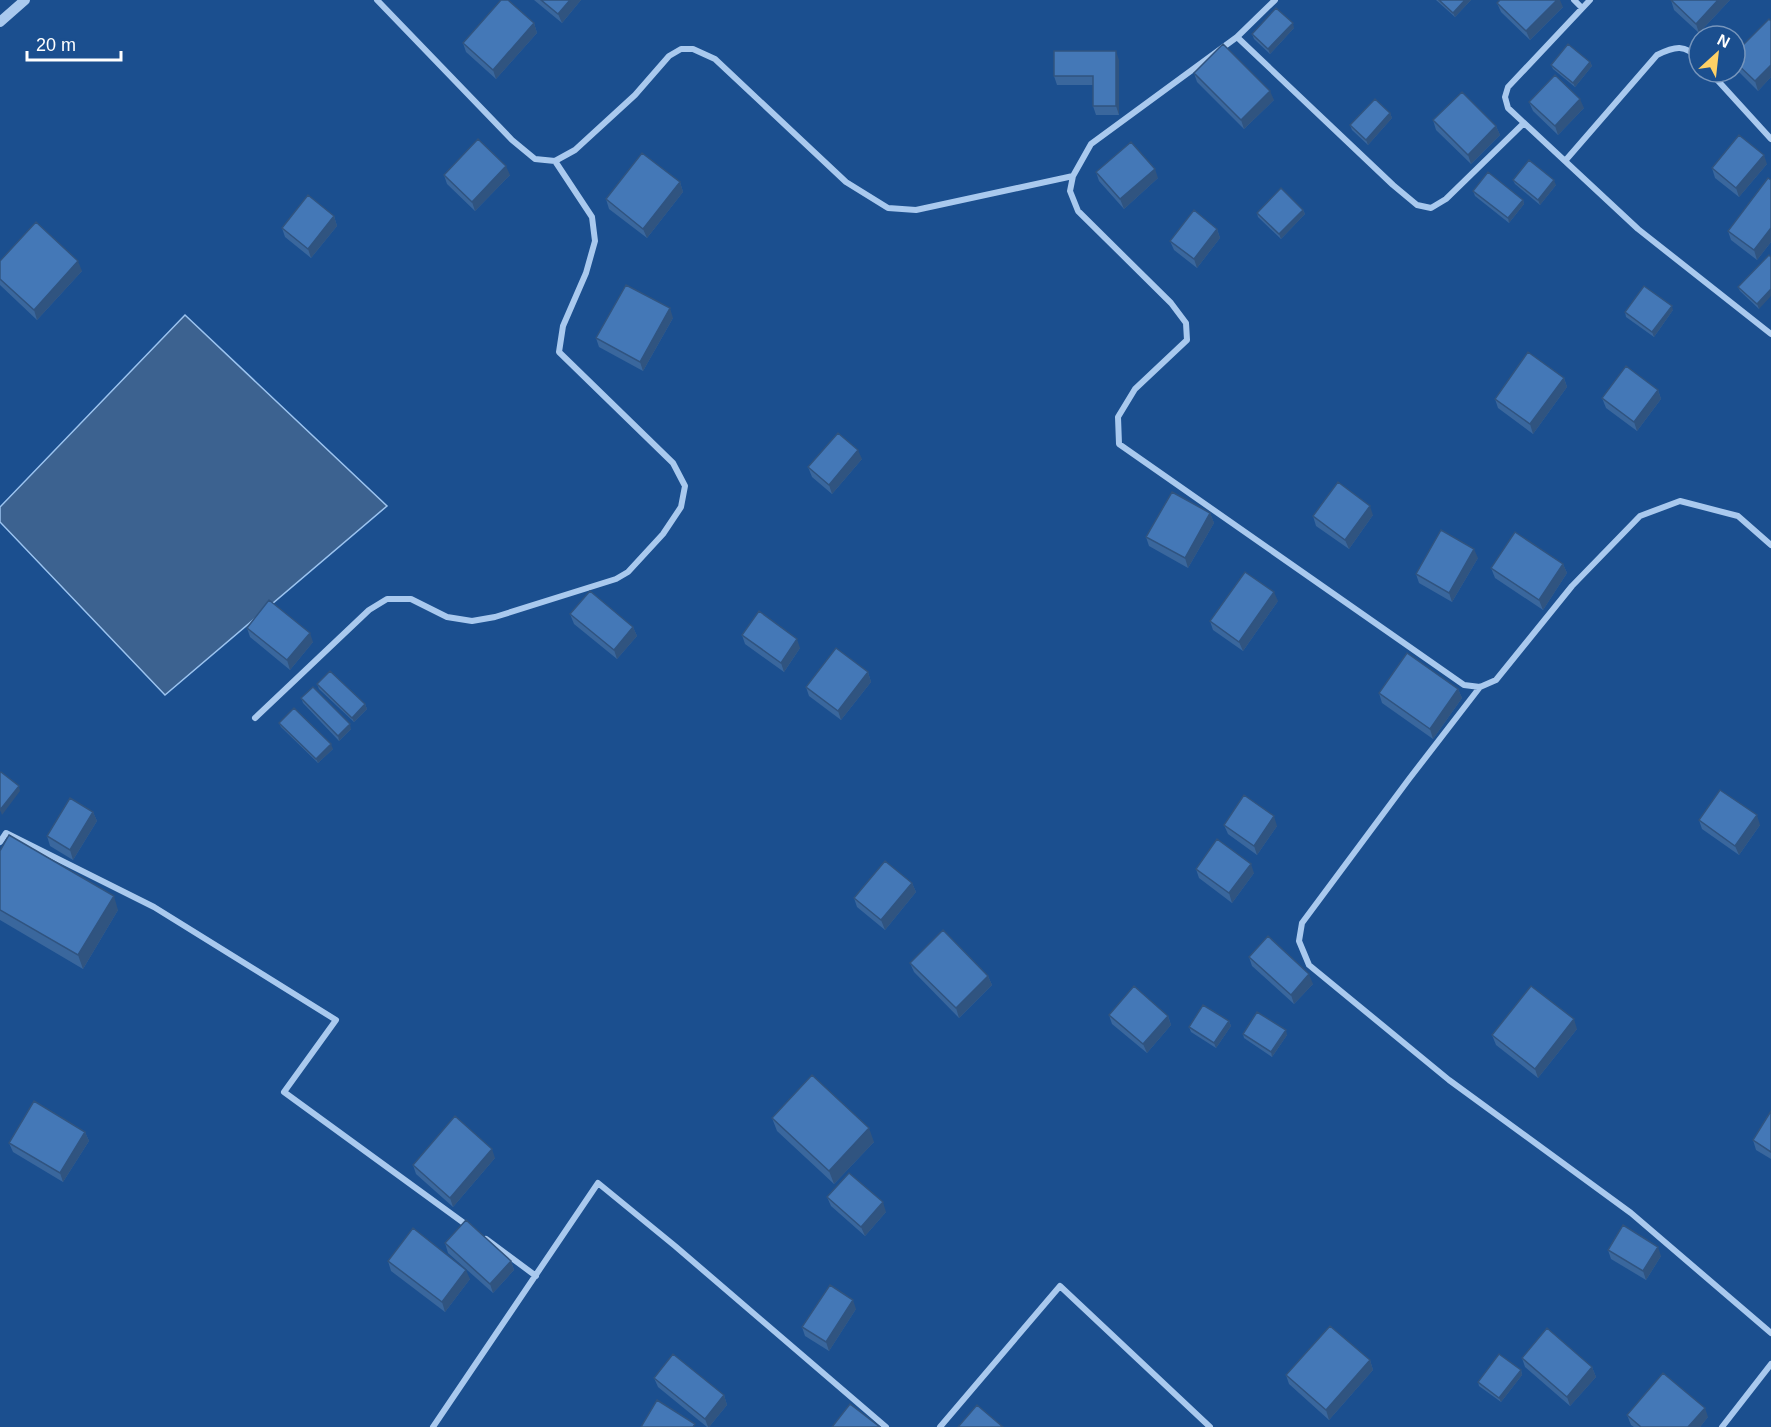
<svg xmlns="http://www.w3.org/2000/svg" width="1771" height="1427" font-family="Helvetica,sans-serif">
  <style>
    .water { fill: #3c6290; stroke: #9cc4f0; stroke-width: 1.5 }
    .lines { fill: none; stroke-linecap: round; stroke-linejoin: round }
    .minor { stroke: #a9c9ee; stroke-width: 6 }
    .tertiary { stroke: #a9c9ee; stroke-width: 10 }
    .wall { fill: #3a679d }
    .shaded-wall { fill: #305480 }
    .building { fill: #4478b7; stroke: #305480; stroke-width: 1.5 }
  </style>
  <rect width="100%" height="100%" fill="#1b4f8f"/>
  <path class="water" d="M185 315 387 506 165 695 0 522V507Z"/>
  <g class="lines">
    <path class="minor" d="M377 0 512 140 535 159 555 161 575 150 635 95 669 56 681 49H693L715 59 846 182 888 208 916 210 1073 176
      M1275 0 1237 37 1091 144 1073 176 1070 191 1078 211 1171 303 1186 323 1187 340 1135 389 1118 417 1119 444 1464 685 1480 687 1496 680 1572 586 1640 516 1680 501 1738 516 1771 545
      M1574 0 1582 8
      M1590 0 1508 87 1505 97 1508 108 1638 229 1771 334
      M1237 37 1393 185 1417 205 1431 208 1446 199 1524 123
      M1710 72 1771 139
      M1565 161 1657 55C1675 46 1685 44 1699 59
      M1480 687 1409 779 1302 923 1299 941 1309 965 1449 1080 1631 1213 1771 1333
      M255 718 369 610 387 599H411L447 617 472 621 495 617 616 579 628 572 663 534 681 507 685 486 673 463 559 352 563 326 586 273 595 241 592 217 555 161
      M0 842 6 833 154 907 336 1020 284 1092 468 1226
      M486 1239 536 1276
      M433 1427 598 1183 675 1246 886 1427
      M940 1427 1060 1286 1210 1427
      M1722 1427 1771 1364"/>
    <path class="tertiary" d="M0 22 25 0"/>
  </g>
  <path class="wall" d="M534 0H581L562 23Z
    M1436 0H1471L1455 17Z
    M1671 0H1730L1699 33 1674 10Z
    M1497 3 1563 7 1530 40 1501 12Z
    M1771 21V77L1758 91 1735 68V53Z
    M534 23 537 33 496 79 466 52 463 43Z
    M1294 28 1270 54 1254 39 1252 34Z
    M1119 60V115H1096L1093 106V85H1057L1054 76Z
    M1590 62 1592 66 1575 87 1553 69 1551 65Z
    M1194 73 1274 100 1244 129 1197 82Z
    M1529 102 1584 108 1558 135 1533 111Z
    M1390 113 1392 118 1368 145 1352 130 1350 125Z
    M1433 120 1496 126 1500 135 1471 164 1436 130Z
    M1767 164 1739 197 1715 178 1712 168Z
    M1096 172 1158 178 1124 209 1099 181Z
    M444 175H510L475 211 447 184Z
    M1513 180 1556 185 1540 205 1515 184Z
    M1771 180V242L1757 260 1731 240 1728 231Z
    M680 182 683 192 647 238 609 209 606 199Z
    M1473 191 1523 200 1524 204 1509 223 1475 196Z
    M1303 210 1305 214 1281 239 1258 217 1257 213Z
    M334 216 337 226 311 258 285 237 282 228Z
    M1217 229 1220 238 1197 268 1174 250 1170 241Z
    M1769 255 1759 309 1740 291 1738 287Z
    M0 261 82 271 37 320 0 285Z
    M1673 310 1654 337 1626 317 1625 312Z
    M673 318 643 371 599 347 596 338Z
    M1564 378 1567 387 1533 434 1498 408 1495 399Z
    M1658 390 1661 399 1637 431 1606 408 1602 398Z
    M862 459 832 494 812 477 808 467Z
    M1210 513 1214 523 1188 568 1149 546 1146 537Z
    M1373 515 1349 549 1316 526 1313 516Z
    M1478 558 1452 602 1419 583 1416 574Z
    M1563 564 1567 573 1543 610 1495 578 1491 568Z
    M1278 601 1243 651 1213 630 1210 621Z
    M570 614 633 627 637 636 617 659 574 624Z
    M247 628 313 642 290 670 250 637Z
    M742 635 800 648 784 672 745 644Z
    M868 672 871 682 841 720 809 696 806 687Z
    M317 684 365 704 367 709 354 722 319 689Z
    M1458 689 1462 698 1433 739 1382 703 1379 693Z
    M301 698 351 729 339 741 303 703Z
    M279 723 333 749 318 763 281 727Z
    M93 812 97 821 73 860 50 846 47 836Z
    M1699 820 1760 825 1739 855 1702 829Z
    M1224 825 1277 826 1257 855 1228 834Z
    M0 851 118 910 83 969 0 920Z
    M1196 869 1254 873 1232 903 1199 878Z
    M912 883 916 892 885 930 857 907 854 898Z
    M1249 957 1313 984 1294 1004 1252 966Z
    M910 963 988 976 992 985 959 1018 914 972Z
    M1109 1015 1168 1016 1171 1025 1147 1053 1112 1024Z
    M1229 1021 1231 1026 1216 1048 1191 1032 1189 1027Z
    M1577 1029 1538 1078 1496 1045 1492 1035Z
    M1243 1034 1287 1035 1272 1057 1244 1038Z
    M1771 1111V1159L1756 1150 1753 1140Z
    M772 1118 874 1142 834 1184 777 1131Z
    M85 1132 89 1141 63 1182 13 1152 9 1143Z
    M495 1158 453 1207 416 1174 413 1165Z
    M827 1197 886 1212 865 1236 831 1206Z
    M445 1243 511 1261 514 1270 493 1293 448 1253Z
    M1608 1250 1661 1256 1646 1280 1611 1259Z
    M388 1261 470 1279 445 1312 391 1271Z
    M856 1309 829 1351 805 1336 802 1327Z
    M1522 1358 1592 1367 1596 1377 1570 1406 1525 1367Z
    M1370 1360 1373 1370 1329 1420 1289 1384 1286 1375Z
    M1521 1370 1522 1375 1501 1402 1479 1386 1478 1382Z
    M654 1378 724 1395 727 1405 709 1427H707L658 1387Z
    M1627 1415 1708 1417 1700 1427H1634L1631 1425Z"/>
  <path class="shaded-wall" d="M570 0H581L562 23 558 14Z
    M1465 0H1471L1455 17 1453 13Z
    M1557 0H1560L1563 7 1530 40 1526 31Z
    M1718 0H1730L1699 33 1696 24Z
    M534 23 537 33 496 79 493 70Z
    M1293 23 1294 28 1270 54 1268 49Z
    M1116 51 1119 60V115L1116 106Z
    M1590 62 1592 66 1575 87 1573 83Z
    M1771 65V77L1758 91 1755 81Z
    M1270 91 1274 100 1244 129 1241 120Z
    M1580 99 1584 108 1558 135 1555 126Z
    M1390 113 1392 118 1368 145 1366 140Z
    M1496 126 1500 135 1471 164 1468 155Z
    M1764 155 1767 164 1739 197 1736 188Z
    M506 166 510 175 475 211 472 202Z
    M1155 169 1158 178 1124 209 1120 199Z
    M1554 180 1556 185 1540 205 1538 200Z
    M680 182 683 192 647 238 643 229Z
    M1523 200 1524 204 1509 223 1508 218Z
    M1303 210 1305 214 1281 239 1279 234Z
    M334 216 337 226 311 258 308 249Z
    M1771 228V242L1757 260 1754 250Z
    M1217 229 1220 238 1197 268 1194 259Z
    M78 261 82 271 37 320 34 310Z
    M1771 289V296L1759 309 1757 304Z
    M1672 306 1673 310 1654 337 1652 332Z
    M670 308 673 318 643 371 640 362Z
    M1564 378 1567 387 1533 434 1530 424Z
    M1658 390 1661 399 1637 431 1634 422Z
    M858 450 862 459 832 494 829 485Z
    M1370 506 1373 515 1349 549 1345 540Z
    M1210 513 1214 523 1188 568 1185 558Z
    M1474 549 1478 558 1452 602 1449 593Z
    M1563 564 1567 573 1543 610 1539 600Z
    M1274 592 1278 601 1243 651 1239 642Z
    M633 627 637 636 617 659 614 650Z
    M310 633 313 642 290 670 287 660Z
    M797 639 800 648 784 672 781 663Z
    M868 672 871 682 841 720 838 711Z
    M1458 689 1462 698 1433 739 1430 729Z
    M365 704 367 709 354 722 352 718Z
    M350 724 351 729 339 741 338 736Z
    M331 744 333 749 318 763 316 759Z
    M19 786 20 791 2 815 0 810Z
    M93 812 97 821 73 860 70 850Z
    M1757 815 1760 825 1739 855 1735 846Z
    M1274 816 1277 826 1257 855 1254 846Z
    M1251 864 1254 873 1232 903 1229 893Z
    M912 883 916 892 885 930 881 920Z
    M114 896 118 910 83 969 78 955Z
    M1309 974 1313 984 1294 1004 1291 995Z
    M988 976 992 985 959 1018 956 1008Z
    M1168 1016 1171 1025 1147 1053 1143 1044Z
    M1574 1019 1577 1029 1538 1078 1535 1069Z
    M1229 1021 1231 1026 1216 1048 1214 1043Z
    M1286 1030 1287 1035 1272 1057 1271 1052Z
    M869 1128 874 1142 834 1184 829 1171Z
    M85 1132 89 1141 63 1182 60 1173Z
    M492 1149 495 1158 453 1207 450 1198Z
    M883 1202 886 1212 865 1236 861 1227Z
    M1658 1247 1661 1256 1646 1280 1643 1271Z
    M511 1261 514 1270 493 1293 490 1284Z
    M466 1270 470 1279 445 1312 442 1302Z
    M853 1300 856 1309 829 1351 826 1342Z
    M1370 1360 1373 1370 1329 1420 1326 1410Z
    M1592 1367 1596 1377 1570 1406 1567 1397Z
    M1521 1370 1522 1375 1501 1402 1499 1398Z
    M724 1395 727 1405 709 1427H708L705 1419Z
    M1705 1408 1708 1417 1700 1427H1688Z"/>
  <path class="building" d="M501 0H508L534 23 493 70 463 43Z
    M541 0H570L558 14Z
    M1439 0H1465L1453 13Z
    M1500 0H1557L1526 31 1497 3Z
    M1671 0H1718L1696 24Z
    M1276 8 1293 23 1268 49 1252 34Z
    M1769 19 1771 21V65L1755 81 1735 62V53Z
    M1223 44 1270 91 1241 120 1194 73Z
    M1568 44 1590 62 1573 83 1551 65Z
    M1054 51H1116V106H1093V76H1054Z
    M1555 75 1580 99 1555 126 1529 102Z
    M1462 92 1496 126 1468 155 1433 120Z
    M1375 99 1390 113 1366 140 1350 125Z
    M1739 135 1764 155 1736 188 1712 168Z
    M478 139 506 166 472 202 444 175Z
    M1131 142 1155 169 1120 199 1096 172Z
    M642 153 680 182 643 229 606 199Z
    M1529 160 1554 180 1538 200 1513 180Z
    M1488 172 1523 200 1508 218 1473 191Z
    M1768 178 1771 180V228L1754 250 1728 231Z
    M1281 188 1303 210 1279 234 1257 213Z
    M308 195 334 216 308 249 282 228Z
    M1194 210 1217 229 1194 259 1170 241Z
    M36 222 78 261 34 310 0 279V261Z
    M1769 255 1771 257V289L1757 304 1738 287Z
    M626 285 670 308 640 362 596 338Z
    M1644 286 1672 306 1652 332 1625 312Z
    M1528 352 1564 378 1530 424 1495 399Z
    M1626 366 1658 390 1634 422 1602 398Z
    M838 433 858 450 829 485 808 467Z
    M1338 482 1370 506 1345 540 1313 516Z
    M1172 492 1210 513 1185 558 1146 537Z
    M1441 530 1474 549 1449 593 1416 574Z
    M1515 532 1563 564 1539 600 1491 568Z
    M1245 572 1274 592 1239 642 1210 621Z
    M590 591 633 627 614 650 570 614Z
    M269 600 310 633 287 660 247 628Z
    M759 611 797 639 781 663 742 635Z
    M836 648 868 672 838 711 806 687Z
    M1407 653 1458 689 1430 729 1379 693Z
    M330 671 365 704 352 718 317 684Z
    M313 687 350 724 338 736 301 698Z
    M294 708 331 744 316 759 279 723Z
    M1 772 19 786 0 810V773Z
    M1720 790 1757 815 1735 846 1699 820Z
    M1244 795 1274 816 1254 846 1224 825Z
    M70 798 93 812 70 850 47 836Z
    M9 835 114 896 78 955 0 910V851Z
    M1217 839 1251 864 1229 893 1196 869Z
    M885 861 912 883 881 920 854 898Z
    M943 930 988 976 956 1008 910 963Z
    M1268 936 1309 974 1291 995 1249 957Z
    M1134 986 1168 1016 1143 1044 1109 1015Z
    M1531 986 1574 1019 1535 1069 1492 1035Z
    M1203 1005 1229 1021 1214 1043 1189 1027Z
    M1257 1012 1286 1030 1271 1052 1243 1034Z
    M812 1075 869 1128 829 1171 772 1118Z
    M34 1101 85 1132 60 1173 9 1143Z
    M1771 1111V1152L1753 1140Z
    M455 1116 492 1149 450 1198 413 1165Z
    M849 1173 883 1202 861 1227 827 1197Z
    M466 1220 511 1261 490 1284 445 1243Z
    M1623 1225 1658 1247 1643 1271 1608 1250Z
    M413 1228 466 1270 442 1302 388 1261Z
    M830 1285 853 1300 826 1342 802 1327Z
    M1330 1326 1370 1360 1326 1410 1286 1375Z
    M1547 1328 1592 1367 1567 1397 1522 1358Z
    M673 1354 724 1395 705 1419 654 1378Z
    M1499 1354 1521 1370 1499 1398 1478 1382Z
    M1663 1373 1705 1408 1688 1427H1641L1627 1415Z
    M657 1400 695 1424 693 1427H641Z
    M850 1404 880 1427H832Z
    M977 1405 1003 1427H958Z"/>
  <g transform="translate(1717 54) rotate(27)"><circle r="28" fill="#1b4f8f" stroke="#7695bc" stroke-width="1.5"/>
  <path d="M0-4.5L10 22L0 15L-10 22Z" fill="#ffd166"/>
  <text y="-9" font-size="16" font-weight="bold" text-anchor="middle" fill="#ffffff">N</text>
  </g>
  <path d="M27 51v9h94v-9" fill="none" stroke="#ffffff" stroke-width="3"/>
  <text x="36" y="51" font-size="18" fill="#ffffff" stroke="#1b4f8f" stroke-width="4.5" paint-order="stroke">20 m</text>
</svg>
